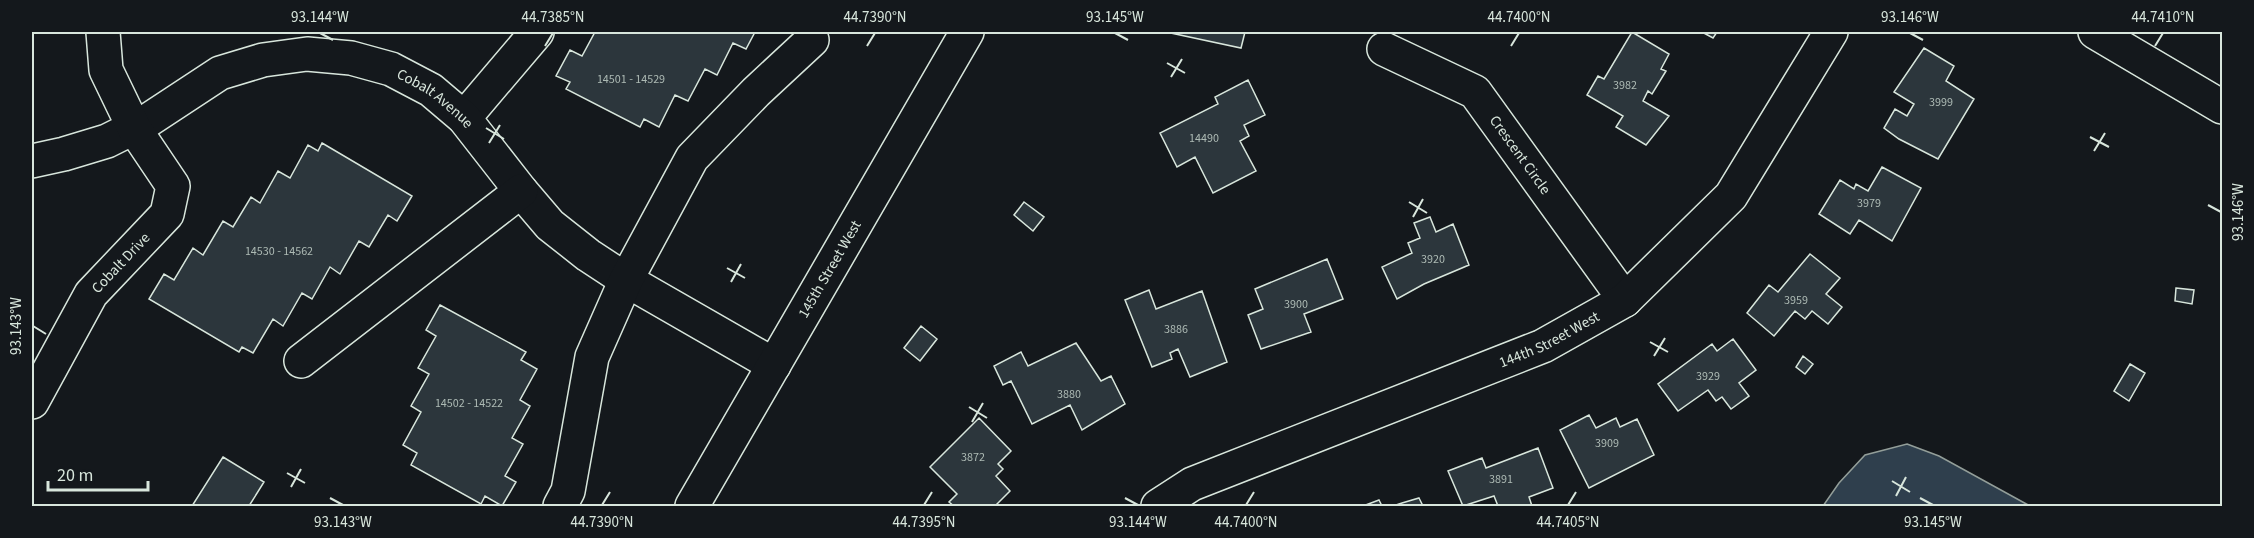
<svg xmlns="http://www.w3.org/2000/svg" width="2254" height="538" font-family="'Source Sans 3',sans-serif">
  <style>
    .water { fill: #2f3f4d; stroke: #939e99; stroke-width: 1.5 }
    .building { fill: #2c363c; stroke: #d8e6dc; stroke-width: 1.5 }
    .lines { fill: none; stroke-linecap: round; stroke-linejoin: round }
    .minor-casing { stroke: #d8e6dc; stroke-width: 36 }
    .minor { stroke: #14181c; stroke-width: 33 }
    .ticks { fill: none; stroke: #d8e6dc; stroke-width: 2 }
    .labels { text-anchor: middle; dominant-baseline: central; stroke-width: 4.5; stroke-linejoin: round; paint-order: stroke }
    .number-label { font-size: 12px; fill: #adbab4 }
    .street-label { font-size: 15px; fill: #d8e6dc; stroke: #14181c }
    .neatline { fill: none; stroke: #d8e6dc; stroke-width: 2 }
    .ticks-label { font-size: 15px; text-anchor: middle; fill: #d8e6dc }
  </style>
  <rect width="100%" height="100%" fill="#14181c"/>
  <path class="water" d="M1907 444 1939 456 2030 506H1823L1839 483 1865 455Z"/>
  <path class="building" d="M595 32H755L746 49 733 43 717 75 705 69 688 101 675 95 659 127 644 119 640 127 566 89 570 82 556 76 570 50 582 56Z
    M1166 32H1245L1241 48Z
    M1632 32 1669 54 1661 69 1666 71 1652 94 1648 91 1643 101 1669 116 1646 145 1616 127 1623 116 1587 95 1598 76 1604 79Z
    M1702 32H1717L1713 38Z
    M1924 48 1954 66 1946 81 1974 99 1938 159 1899 139 1884 128 1895 109 1907 116 1914 104 1894 92Z
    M1248 80 1265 115 1244 125 1249 136 1240 141 1256 171 1213 193 1195 157 1177 167 1160 133 1218 104 1215 97Z
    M322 143 412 196 397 221 388 215 369 247 359 241 340 274 330 267 312 299 302 293 283 326 273 319 253 353 242 347 239 352 149 299 164 274 174 280 193 248 203 255 223 221 233 227 251 197 260 203 278 171 290 178 308 145 318 151Z
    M1882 167 1921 188 1892 241 1859 220 1850 234 1819 214 1840 180 1854 189 1856 184 1868 191Z
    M1024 202 1044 217 1033 231 1014 215Z
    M1430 217 1436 232 1453 224 1469 265 1424 284 1397 299 1382 267 1412 253 1408 243 1420 238 1414 223Z
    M1810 254 1840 278 1826 294 1842 307 1828 324 1812 311 1805 319 1795 311 1774 336 1747 313 1769 285 1778 292Z
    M1327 259 1343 299 1304 314 1311 332 1261 349 1248 315 1263 309 1255 289Z
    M2176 288 2194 290 2192 304 2175 301Z
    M1149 290 1156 309 1202 291 1227 362 1190 377 1178 349 1170 353 1172 359 1152 367 1125 300Z
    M440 305 526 352 521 360 537 369 520 400 530 406 512 438 523 444 505 476 516 482 502 506 485 496 481 504 411 465 417 453 403 445 421 412 411 406 429 374 418 368 436 336 426 330Z
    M921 326 937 339 920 361 904 348Z
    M1733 339 1756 370 1739 383 1749 396 1731 409 1722 397 1716 401 1708 390 1678 411 1658 384 1712 344 1717 351Z
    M1076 343 1101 381 1111 376 1125 404 1082 430 1070 405 1032 424 1011 381 1003 385 994 366 1021 352 1028 366Z
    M1803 356 1813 364 1805 374 1796 367Z
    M2130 364 2145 373 2129 401 2114 391Z
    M1589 415 1596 428 1616 418 1620 427 1637 419 1654 455 1589 488 1560 430Z
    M979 418 1011 451 998 464 1003 469 996 476 1010 491 995 506H954L949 502 957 494 930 467Z
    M1538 448 1553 488 1529 497 1532 506H1498L1494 496 1463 506 1448 471 1482 458 1486 468Z
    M223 457 264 482 249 506H192Z
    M1419 498 1423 506H1393L1402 503Z
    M1379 500 1382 506H1363Z"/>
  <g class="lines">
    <defs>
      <g id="minor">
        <path d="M2095 32 2222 107"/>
        <path id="s1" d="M1384 49 1475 92 1625 300"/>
        <path d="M464 118 537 32"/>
        <path id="s2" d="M32 161 64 154 107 141 147 121 220 73 263 60 307 54 351 58 391 69 431 90 464 118 521 191 550 225 588 255 626 280 774 365"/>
        <path d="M301 361 521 191"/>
        <path id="s3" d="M32 402 91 294 167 214 173 186 134 128 106 70 103 32"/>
        <path d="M560 506 568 491 592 357 626 280 692 158 756 92 812 40"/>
        <path id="s4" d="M692 506 967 32"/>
        <path id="s5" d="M1158 506 1192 484 1543 346 1625 300 1731 196 1831 32"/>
      </g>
    </defs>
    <use href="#minor" class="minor-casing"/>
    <use href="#minor" class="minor"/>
  </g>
  <path class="ticks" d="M320 33 333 40M1115 33 1128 40M1910 33 1923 40M545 46 553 33M867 46 875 33M1511 46 1519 33M2155 46 2163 33M1167 63 1185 73M1171 77 1182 59M486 128 504 139M2090 137 2109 147M489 143 500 125M2094 151 2105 133M1409 202 1427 213M2208 205 2221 212M1413 217 1423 199M727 268 745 278M731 282 741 264M33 326 46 334M1650 342 1668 352M1654 356 1665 338M969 407 987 418M972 422 983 403M287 473 305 483M1892 481 1910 492M291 487 301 469M1896 496 1906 477M330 498 343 505M1125 498 1138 505M1920 498 1933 505M602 505 610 492M924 505 932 492M1246 505 1254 492M1568 505 1576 492"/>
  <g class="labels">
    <g class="number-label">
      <text x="631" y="79">14501 - 14529</text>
      <text x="1625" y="85">3982</text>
      <text x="1941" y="102">3999</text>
      <text x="1204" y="138">14490</text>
      <text x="1869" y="203">3979</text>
      <text x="279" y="251">14530 - 14562</text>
      <text x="1433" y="259">3920</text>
      <text x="1796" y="300">3959</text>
      <text x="1296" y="304">3900</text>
      <text x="1176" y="329">3886</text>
      <text x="1708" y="376">3929</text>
      <text x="1069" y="394">3880</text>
      <text x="469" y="403">14502 - 14522</text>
      <text x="1607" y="443">3909</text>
      <text x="973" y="457">3872</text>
      <text x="1501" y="479">3891</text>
    </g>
    <g class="street-label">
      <text stroke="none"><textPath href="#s2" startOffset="438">Cobalt Avenue</textPath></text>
      <text stroke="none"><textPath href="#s1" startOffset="178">Crescent Circle</textPath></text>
      <text stroke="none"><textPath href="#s3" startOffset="166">Cobalt Drive</textPath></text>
      <text stroke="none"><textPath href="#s4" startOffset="274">145th Street West</textPath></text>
      <text stroke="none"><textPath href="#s5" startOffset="426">144th Street West</textPath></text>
    </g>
  </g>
  <rect width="2254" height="538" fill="none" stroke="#14181c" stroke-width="66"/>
  <path d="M48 481v9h100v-9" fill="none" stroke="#d8e6dc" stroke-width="3"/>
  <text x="57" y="481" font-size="18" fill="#d8e6dc" stroke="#14181c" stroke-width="4.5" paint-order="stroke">20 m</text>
  <rect x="33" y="33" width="2188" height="472" class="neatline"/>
  <g class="ticks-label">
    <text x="320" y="22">93.144°W</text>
    <text x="553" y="22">44.7385°N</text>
    <text x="875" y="22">44.7390°N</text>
    <text x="1115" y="22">93.145°W</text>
    <text x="1519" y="22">44.7400°N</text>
    <text x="1910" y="22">93.146°W</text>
    <text x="2163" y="22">44.7410°N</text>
    <text transform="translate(2238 212) rotate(-90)" y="5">93.146°W</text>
    <text transform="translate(16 326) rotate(-90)" y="5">93.143°W</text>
    <text x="343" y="527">93.143°W</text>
    <text x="602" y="527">44.7390°N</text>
    <text x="924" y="527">44.7395°N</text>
    <text x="1138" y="527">93.144°W</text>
    <text x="1246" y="527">44.7400°N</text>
    <text x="1568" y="527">44.7405°N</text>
    <text x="1933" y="527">93.145°W</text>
  </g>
</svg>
